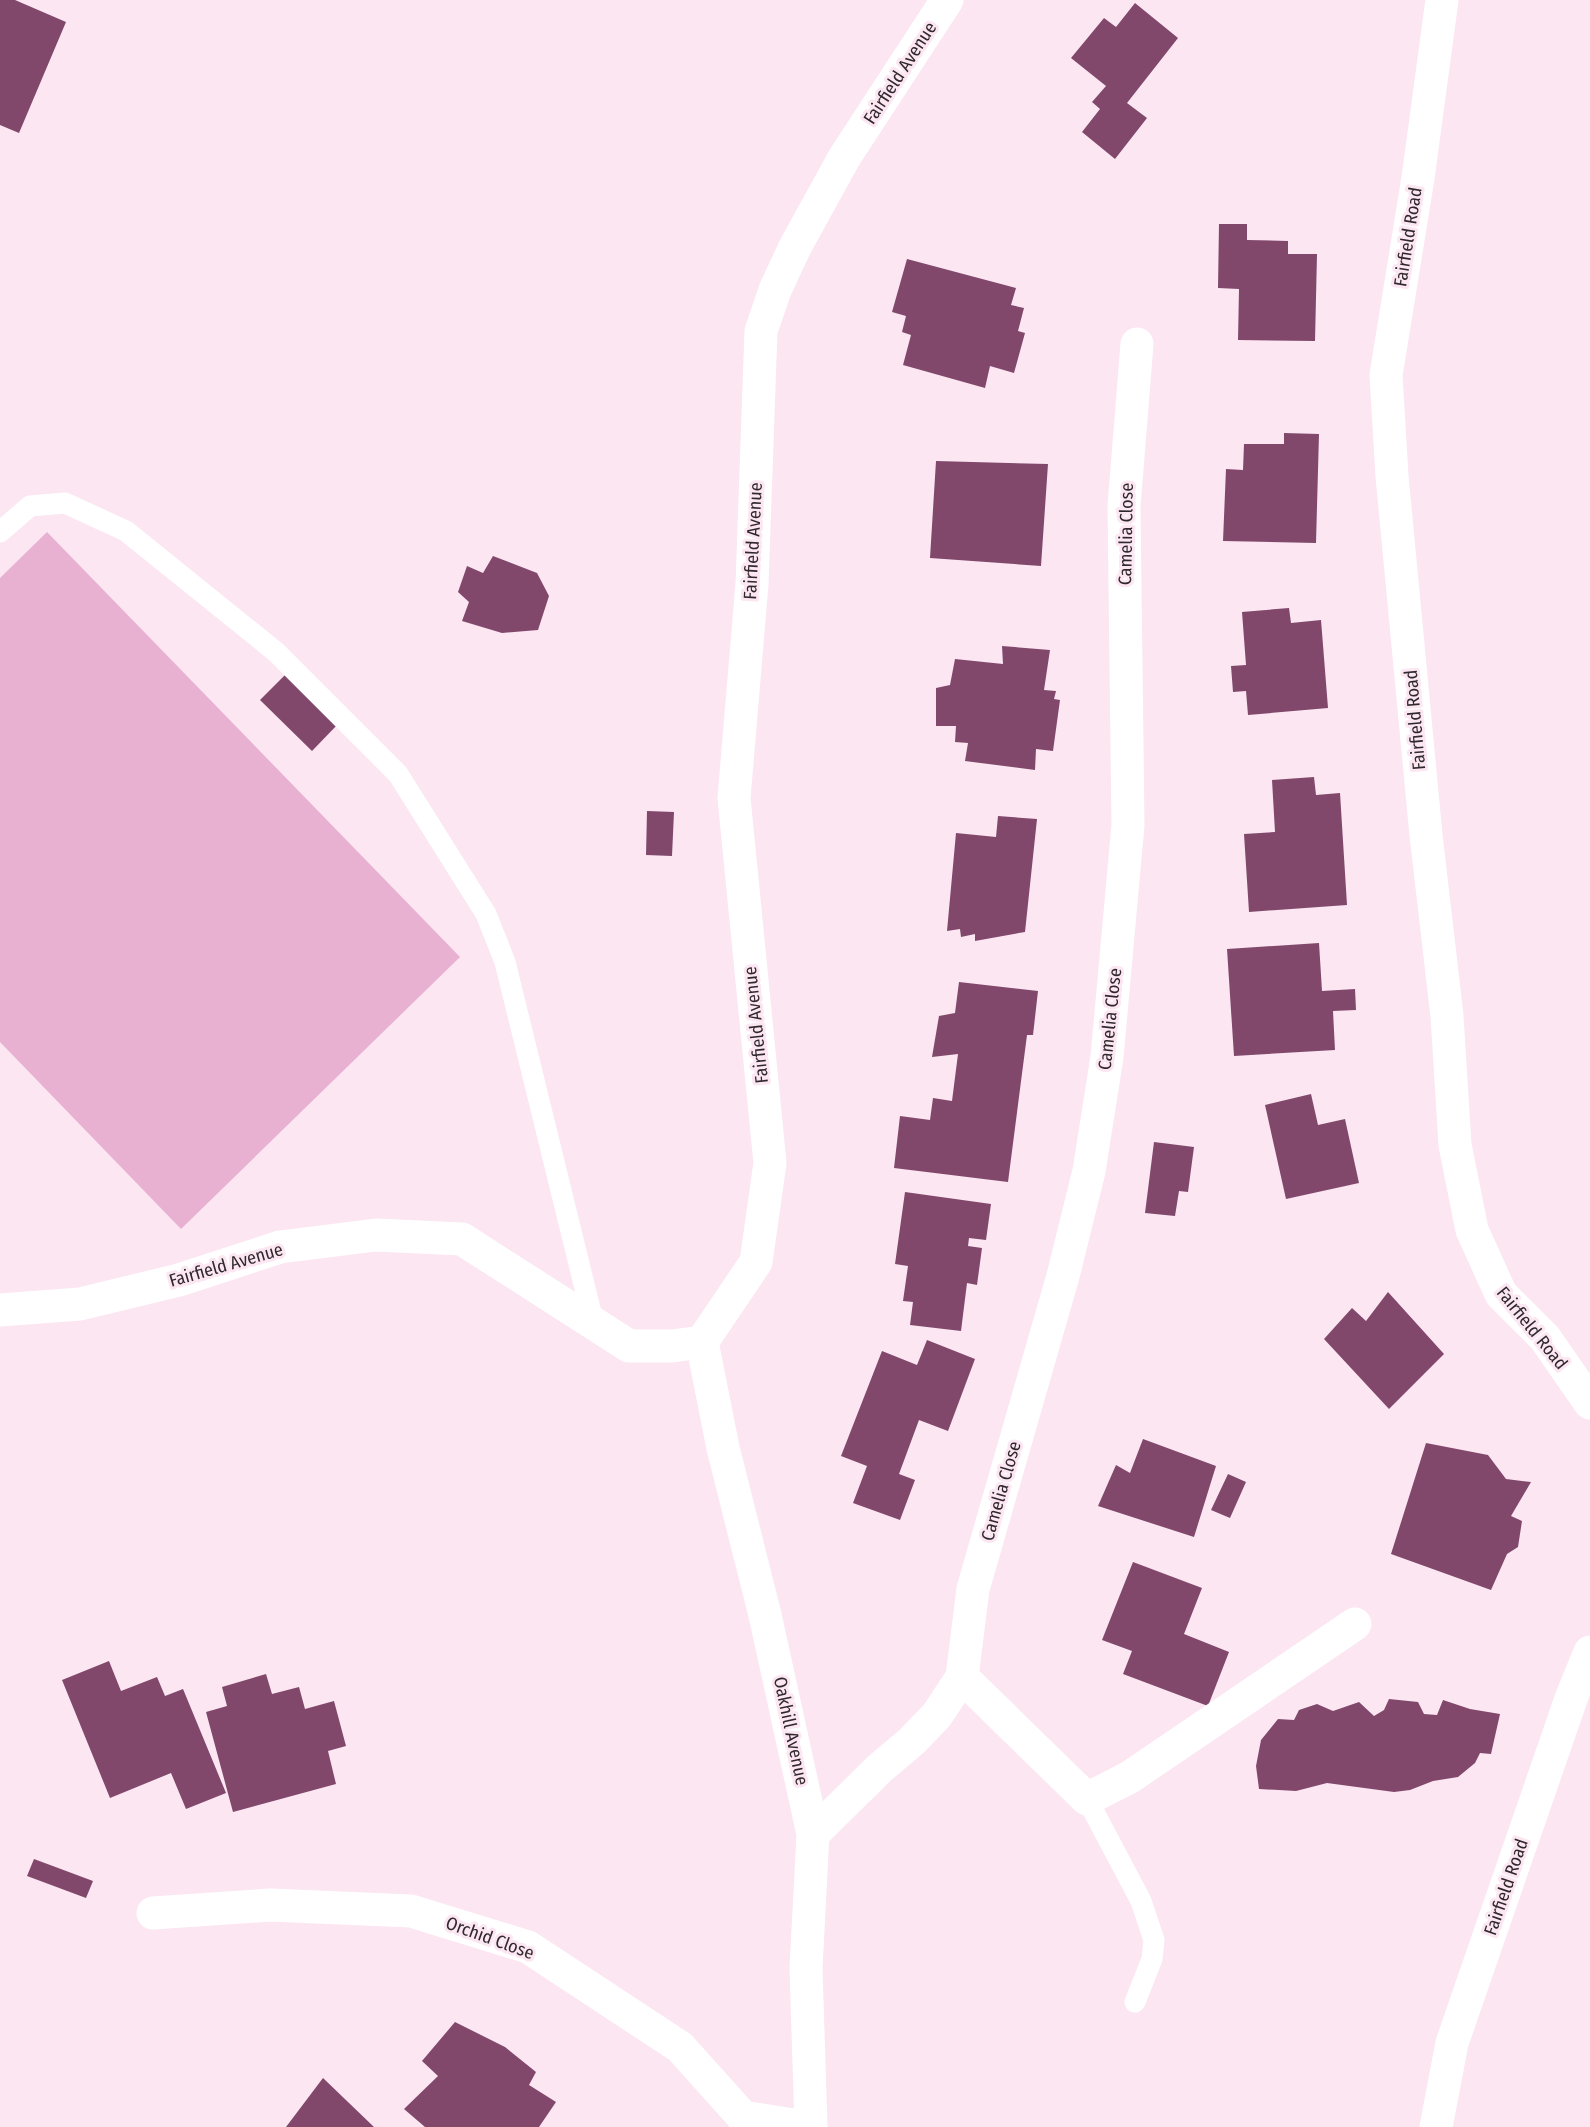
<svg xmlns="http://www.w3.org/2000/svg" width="1590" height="2127" font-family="'Fira Sans Condensed',sans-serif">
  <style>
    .green { fill: #e8b1d2 }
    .building { fill: #81486c }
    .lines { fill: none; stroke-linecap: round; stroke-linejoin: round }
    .lane { stroke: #fff; stroke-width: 21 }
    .street { stroke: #fff; stroke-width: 33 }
    .secondary { stroke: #fff; stroke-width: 33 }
    .labels { text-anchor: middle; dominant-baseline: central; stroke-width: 6; stroke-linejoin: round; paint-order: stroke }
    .street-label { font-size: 18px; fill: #2f282c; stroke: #fbe6f2 }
  </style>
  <rect width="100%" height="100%" fill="#fbe6f2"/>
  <path class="green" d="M47 532 460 957 181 1229 0 1042V578Z"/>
  <path class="building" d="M0 0H15L66 22 19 133 0 125Z
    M1135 3 1178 38 1127 103 1147 118 1115 159 1082 132 1100 109 1092 102 1106 86 1071 58 1104 18 1116 27Z
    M1219 224H1247V240L1288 241V254H1317L1315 341 1238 340 1239 289 1218 288Z
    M907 259 1016 288 1011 305 1024 308 1018 331 1025 333 1014 373 990 366 985 388 903 365 911 335 902 332 906 316 892 312Z
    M1284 433 1319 434 1316 543 1223 541 1226 469 1243 470 1244 444H1284Z
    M936 461 1048 464 1041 566 930 558Z
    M493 556 537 573 549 596 538 630 502 633 462 621 469 602 458 592 467 566 483 573Z
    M1289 608 1291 623 1321 620 1328 708 1248 715 1246 691 1233 692 1231 666 1246 665 1242 612Z
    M1002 646 1050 650 1044 690 1056 691 1054 699 1060 700 1053 751 1036 749 1035 770 965 761 968 743 955 742 956 726H936V688L950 685 955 659 1003 664Z
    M288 672 339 723 312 751 260 700Z
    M1314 777 1316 795 1340 793 1347 905 1249 912 1244 834 1275 832 1272 780Z
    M647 811 674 812 672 856 646 855Z
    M998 816 1037 819 1025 932 975 941V934L961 937 960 929 947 931 956 833 996 837Z
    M1319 943 1322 991 1355 989 1356 1010 1333 1011 1335 1050 1234 1056 1227 949Z
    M959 982 1038 991 1033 1035H1027L1008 1182 894 1168 900 1116 930 1120 933 1098 952 1101 958 1054 932 1057 939 1016 955 1013Z
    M1311 1094 1318 1125 1345 1119 1359 1183 1286 1199 1265 1105Z
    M1154 1142 1194 1147 1188 1192 1179 1191 1175 1216 1145 1213Z
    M905 1192 991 1204 986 1240 969 1238 968 1246 982 1248 977 1285 967 1283 961 1331 910 1325 913 1302 903 1301 908 1266 895 1264Z
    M1388 1292 1444 1354 1389 1409 1324 1339 1352 1308 1366 1321Z
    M927 1340 975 1359 948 1431 919 1420 899 1474 915 1480 900 1520 853 1503 867 1466 841 1456 882 1351 917 1365Z
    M1143 1439 1216 1466 1194 1537 1098 1506 1116 1465 1130 1473Z
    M1426 1443 1488 1455 1506 1479 1531 1482 1511 1516 1522 1521 1518 1547 1507 1554 1491 1590 1391 1554Z
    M1228 1474 1246 1482 1230 1518 1211 1510Z
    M1133 1562 1202 1588 1184 1634 1229 1652 1208 1706 1123 1674 1132 1651 1102 1640Z
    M109 1661 121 1691 157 1677 165 1696 183 1689 226 1793 186 1809 171 1773 110 1798 62 1680Z
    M266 1674 272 1694 299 1687 305 1709 334 1701 346 1746 328 1751 336 1784 233 1812 206 1712 227 1706 222 1687Z
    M1389 1699 1418 1702 1424 1714 1437 1715 1443 1700 1470 1709 1500 1714 1491 1754 1480 1753 1475 1763 1458 1777 1433 1781 1410 1790 1394 1792 1327 1783 1296 1791 1259 1789 1256 1766 1261 1740 1278 1719 1294 1720 1299 1710 1317 1704 1333 1711 1359 1702 1374 1716 1384 1710Z
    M34 1859 93 1881 86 1898 27 1876Z
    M455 2022 505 2047 536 2072 529 2085 556 2102 539 2127H425L404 2109 438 2076 422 2061Z
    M323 2078 374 2127H286Z"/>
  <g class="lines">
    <path class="lane" d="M0 532 30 506 65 503 126 531 276 652 398 774 486 914 505 962 594 1325
      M1087 1799 1141 1901 1154 1940 1152 1959 1135 2002"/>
    <path class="street" d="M1442 0 1418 178 1386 375 1392 476 1426 835 1447 1016 1455 1145 1472 1230 1501 1294 1545 1338 1590 1403
      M702 1342 723 1448 765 1615 813 1834 806 1968 811 2127
      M962 1677 1087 1799 1130 1777 1355 1624
      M813 1834 880 1768 912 1741 937 1715 962 1677 973 1589 1063 1276 1089 1171 1107 1057 1128 825 1124 506 1137 344
      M153 1913 270 1905 411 1911 528 1947 680 2047 743 2117 806 2127
      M1436 2127 1452 2043 1572 1696 1590 1652"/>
    <path class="secondary" d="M0 1310 80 1304 179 1280 280 1247 376 1235 462 1239 629 1346H672L702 1342 756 1262 770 1163 734 798 752 584 761 331 775 290 795 247 844 158 947 0"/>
  </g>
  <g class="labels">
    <g class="street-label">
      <text transform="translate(900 73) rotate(-57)">Fairfield Avenue</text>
      <text transform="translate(1408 237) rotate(-81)">Fairfield Road</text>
      <text transform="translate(1126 534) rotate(-89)">Camelia Close</text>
      <text transform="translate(753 541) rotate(-87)">Fairfield Avenue</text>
      <text transform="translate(1415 720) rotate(-95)">Fairfield Road</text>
      <text transform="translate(1110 1019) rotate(-84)">Camelia Close</text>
      <text transform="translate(756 1025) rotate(-96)">Fairfield Avenue</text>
      <text transform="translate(226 1265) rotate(-16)">Fairfield Avenue</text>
      <text transform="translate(1532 1328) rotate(51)">Fairfield Road</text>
      <text transform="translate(1001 1491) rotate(-74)">Camelia Close</text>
      <text transform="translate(791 1731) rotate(78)">Oakhill Avenue</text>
      <text transform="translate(1506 1887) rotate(-71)">Fairfield Road</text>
      <text transform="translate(490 1938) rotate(20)">Orchid Close</text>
    </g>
  </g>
</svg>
